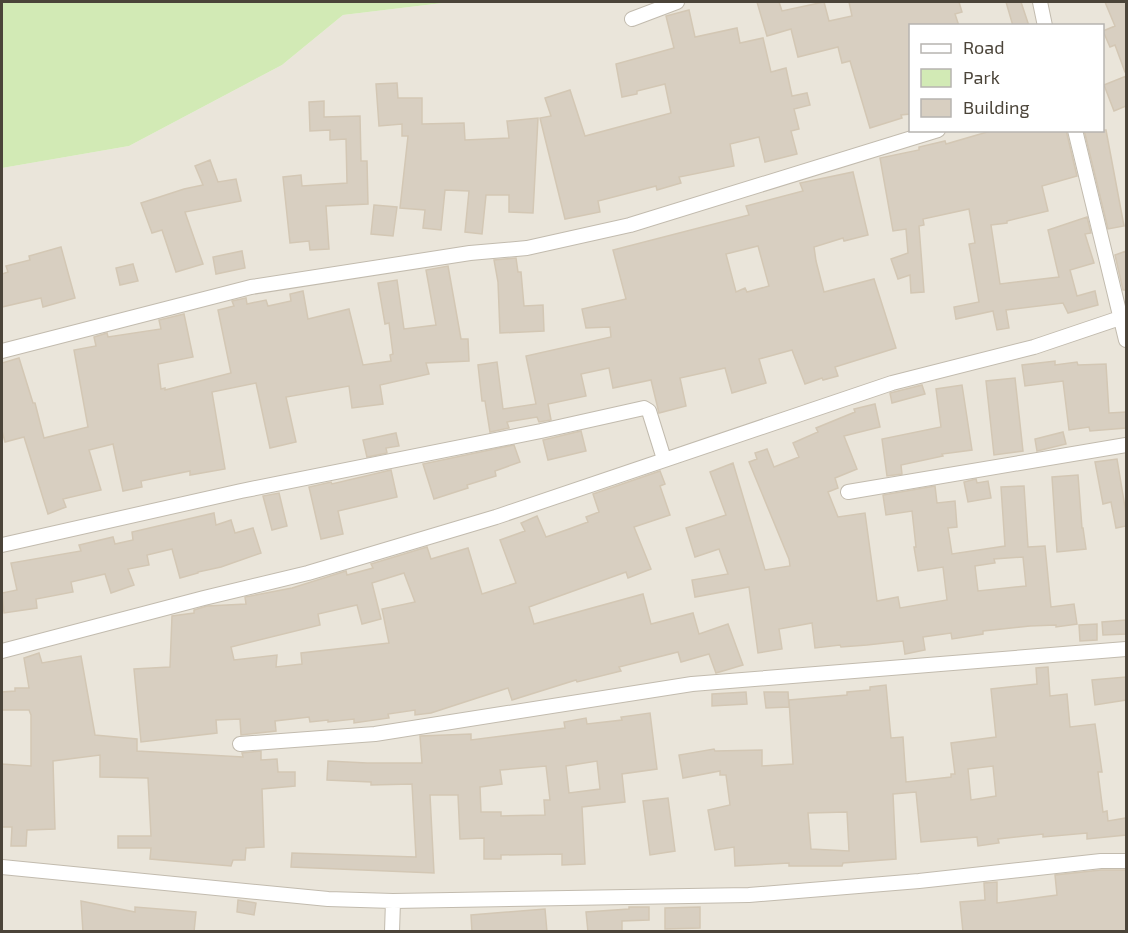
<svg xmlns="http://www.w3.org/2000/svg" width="1128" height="933" font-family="'Exo 2',sans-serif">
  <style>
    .residential { fill: #eae5da; fill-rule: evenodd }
    .green { fill: #d2eab5 }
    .building { fill: #d8cfc1; stroke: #d3c7b4; stroke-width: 1.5; fill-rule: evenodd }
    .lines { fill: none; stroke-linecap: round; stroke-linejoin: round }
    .minor-casing { stroke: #c2bbae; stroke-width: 16 }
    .minor { stroke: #fff; stroke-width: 14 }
  </style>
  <rect width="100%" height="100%" fill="#f6f3ec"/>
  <path class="residential" d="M451 2H1126V931L2 932V168L129 146 282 65 343 15ZM910 26H1102V130H910Z"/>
  <path class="green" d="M2 2H451L343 15 282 65 129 146 2 168Z"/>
  <path class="building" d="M757 2H779L782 11 824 2 829 21 852 16 849 2H959L962 12 955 14 959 26H910V114L901 115 902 118 870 128 850 61 842 63 838 47 798 57 791 29 767 36Z
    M1006 2H1021L1029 26H1013Z
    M1105 2H1126V72H1125L1115 45 1110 47 1103 31 1115 26Z
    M689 10 695 37 737 28 740 43 763 38 771 72 786 68 792 96 807 93 810 105 794 109 799 129 791 131 797 154 765 162 759 137 730 144 734 166 679 177 681 183 657 190 656 186 598 201 600 212 565 219 540 118 551 116 545 98 570 90 585 136 671 113 665 84 637 91V94L622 97 616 64 674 48 666 16Z
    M1126 76V106L1114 111 1104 85Z
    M397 83 398 98H422V124L464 123 465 140 509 138 507 121 538 118 533 213 509 212V195H486L482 234 465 232 469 191 445 190 441 230 423 228 425 210 400 208 408 136H402V124L379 126 376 84Z
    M324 101V117L360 116 361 161H367L368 204 326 206 329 249 310 250 309 241 290 243 283 177 301 175 302 186 347 183 346 139 330 140V130L310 131 309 102Z
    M994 130H1066L1077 176 1042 186 1048 211 1007 221V223L991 225 1000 284 1059 277 1048 230 1087 217 1091 233 1085 234 1094 263 1070 270 1077 296 1095 291 1098 305 1068 313 1063 303 1006 310 1009 328 997 330 993 311 956 319 954 307 979 302 969 244 975 243 969 209 923 219 924 225 919 226 924 292 911 293 910 275 898 279 891 259 908 253 906 229 893 231 880 158 919 150V147L945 141 946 144Z
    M1084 130H1106L1124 226 1108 229Z
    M210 160 218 182 236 179 241 201 185 212 203 264 176 272 162 230 152 233 141 203 184 189 203 185 195 166Z
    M853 172 868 235 844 241 843 238 814 247 816 261 824 292 874 279 896 348 835 367 838 376 823 380 822 378 805 384 792 350 759 359 766 383 732 393 725 368 680 378 686 406 659 413 651 380 613 388 609 368 581 374 586 396 548 404 551 420 539 422 537 417 507 422 509 428 490 432 485 401H482L478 365 497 362 503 409 536 404 526 356 611 337 610 327 586 328 582 309 626 299 613 250 749 215 746 206 803 191 800 183ZM758 246 769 286 747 292 745 288 736 292 726 254Z
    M374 205 397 207 393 236 371 234Z
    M61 247 75 298 43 307 41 298 2 307V274L8 272 6 266 30 260 29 256Z
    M242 251 245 268 216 274 213 257Z
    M1126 251V290H1123L1115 255Z
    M516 258 518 272H521L524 306 543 305 544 331 500 333 498 282 494 260Z
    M133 264 138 281 120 285 116 268Z
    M448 266 461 339H468L469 361 426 363 429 374 380 385 383 404 352 408 349 386 286 397 296 442 270 448 256 383 212 392 225 469 190 475V471L141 481 142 487 123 491 113 444 89 450 101 490 63 499 66 507 48 514 24 437 5 442 2 431V363L19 358 33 403H35L44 438 88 427 74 350 96 346 94 337 107 333 108 337 161 329 159 320 184 314 193 357 158 364 161 389 165 388V390L231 373 218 310 234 306 232 301 246 298 247 304 266 300 268 306 291 301 290 294 303 291 308 319 349 309 363 365 391 361 390 355 393 354 389 323 385 324 378 283 397 280 404 329 436 325 426 270Z
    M1055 361V365L1077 362 1078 365 1106 364 1109 413 1126 412V428L1090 431 1089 427 1069 430 1063 381 1025 386 1022 365Z
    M1015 378 1023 451 994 455 986 381Z
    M922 385 925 394 892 403 890 393Z
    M962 385 972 450 942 454 943 456 901 465 902 474 887 476 882 439 941 427 936 389Z
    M875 404 880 427 844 436 857 469 835 478 838 488 828 492 838 517 865 513 877 601 898 597 900 608 947 600 943 567 918 571 914 547H916L912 511 886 515 883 495 935 486 937 503 955 501 957 527 948 528 952 554 1005 546 1001 487 1024 486 1028 547 1045 546 1051 607 1074 604 1077 624 1056 627V625L1030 626 983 631V634L952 639 951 633 923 637 925 650 905 654 903 641 867 645 841 647 840 645 815 648 812 623 779 629 782 649 758 653 749 587 695 597 692 580 728 574 719 549 695 557 686 528 726 515 710 472 733 463 765 570 790 566 789 559 749 462 757 459 755 453 767 449 774 467 799 457 793 443 818 432 816 428 855 412 854 409ZM1023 557 1026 586 978 591 975 566 995 563 994 559Z
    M581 431 586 451 548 460 543 440Z
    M1063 432 1066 444 1037 451 1035 439Z
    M396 433 399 446 386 448 387 453 367 457 363 440Z
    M514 445 520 462 495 471 496 476 467 485 468 488 434 499 423 464Z
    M1117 459 1126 513V526L1116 528 1111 502 1103 504 1095 462Z
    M391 470 397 497 338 511 343 534 321 539 309 487 331 482 332 484Z
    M660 471 665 484 660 486 670 515 634 527 651 569 628 578 626 572 529 607 534 624 643 594 651 624 693 613 699 634 728 624 743 665 716 673 709 654 681 662 678 652 619 667 621 671 577 682 576 680 512 700 508 688 431 713 415 715V710L388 714 389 718 354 723V719L328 722V720L310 722 309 717 275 721 276 731 241 735 240 719 216 720 217 733 141 742 134 669 170 667 172 616 194 613V610L207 606 246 604 245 597 292 588 346 571 347 575 373 568 371 564 427 547 431 559 468 548 482 594 516 583 500 540 525 531 521 523 537 516 546 537 569 529 588 522 586 517 599 512 593 494ZM404 573 415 602 382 609 389 643 301 653 302 664 276 667 277 655 234 660 231 647 320 625 318 614 357 605 362 624 381 619 372 583Z
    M1078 475 1082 528H1083L1086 549 1057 552 1052 477Z
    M976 479 977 483 988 481 991 498 968 502 964 482Z
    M279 493 287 526 272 530 263 496Z
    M214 513 216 525 231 520 235 533 253 528 261 553 221 567 198 572V573L180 578 172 549 147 555 149 565 128 569 134 585 111 593 105 574 71 582 73 592 36 599 37 608 4 613 2 593 17 590 11 563 81 551 79 545 113 537 115 544 133 540 132 532Z
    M1126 620V634L1103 635 1102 622Z
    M1097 624V640L1080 641 1079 625Z
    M39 653 42 663 81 656 95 735 137 739V751L243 757 242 753 261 751V760L277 759 278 772H295V786L262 789 264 847 246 848 245 860H233L231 866 150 859 151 848H118V836H151L148 778 100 777V755L53 761 55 829 27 830 26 846H11L12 827H2V764L31 766V715L29 710H2V692L15 691V688H29L24 658Z
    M1048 667 1050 696 1067 694 1070 727 1095 724 1102 772H1098L1103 812 1107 811 1108 821 1126 818V835L1087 839V833L1043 837V834L998 839 999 843 978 846 977 837 921 842 916 792 893 794 896 859 843 863 842 866H789V863L735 866 734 847 715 850 708 810 730 805 726 775H720V771L683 778 679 755 714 749 715 751 762 750V766L793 764 789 700 847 695V692L870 690V687L886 685 891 738 903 737 906 782 951 777V774H955L951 743 996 737 991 689 1037 684 1036 668ZM993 766 996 796 971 800 968 769ZM847 812 849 851 811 849 808 813Z
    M1126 677V700L1095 705 1092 680Z
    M746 692 747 704 712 706V694Z
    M764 692H788L789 707 766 708Z
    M650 713 657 769 622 774 625 802 582 807 585 864 562 865V854L501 855V859H484V838L460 839 458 795H430L434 873 291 867 292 853 416 857 412 784 371 785V782L327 780 328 761 367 763H422L420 736 471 734V740L565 728 564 722 586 718 587 724 622 720 621 717ZM597 761 600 789 569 793 566 766ZM546 766 550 800H544L545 815 501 816V812H481L480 787 502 784 500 770Z
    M668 798 675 851 650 855 643 801Z
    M1101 870H1126V932H963L960 902 985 900 984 883 997 882V903L1057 895 1055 875Z
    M238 900 256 903 254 915 237 912Z
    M81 901 135 912V907L196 912 194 932H83Z
    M629 907H649V920L622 921V932H588L586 912 629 909Z
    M700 907V928L665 929V908Z
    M545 909 547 932H472L471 915Z"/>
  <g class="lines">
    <defs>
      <path id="minor" d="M1040 2 1045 26
        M632 19 677 2
        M1075 130 1126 340
        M2 351 251 287 470 253 527 248 630 225 938 130
        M848 492 1126 445
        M2 545 241 491 541 431 644 408 649 411 664 459
        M2 651 204 598 308 573 496 517 892 383 1034 347 1126 316
        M240 744 375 734 692 684 1126 649
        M2 867 328 899 393 901 749 895 919 881 1101 861H1126
        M392 932 393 901"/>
    </defs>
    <use href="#minor" class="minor-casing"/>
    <use href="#minor" class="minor"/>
  </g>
  <rect width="1128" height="933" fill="none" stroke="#4b4439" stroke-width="6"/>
  <rect x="909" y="24" width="195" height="108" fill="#ffffff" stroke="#b7b4b0" stroke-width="1.5"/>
  <rect x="921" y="44" width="30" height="9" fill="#ffffff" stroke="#b7b4b0" stroke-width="1.5"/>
  <text x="963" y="54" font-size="18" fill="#4b4439">Road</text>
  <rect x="921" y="69" width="30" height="18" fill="#d2eab5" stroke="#b7b4b0" stroke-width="1.5"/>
  <text x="963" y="84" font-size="18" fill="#4b4439">Park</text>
  <rect x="921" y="99" width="30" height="18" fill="#d8cfc1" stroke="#b7b4b0" stroke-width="1.5"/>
  <text x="963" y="114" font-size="18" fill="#4b4439">Building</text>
</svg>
